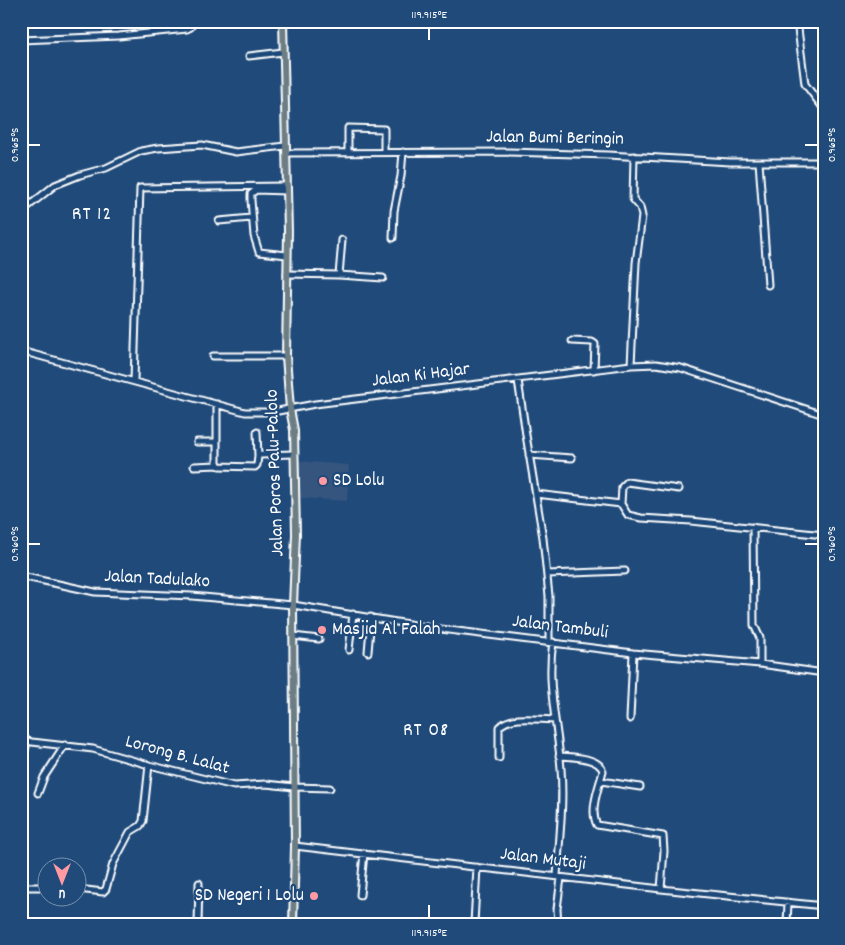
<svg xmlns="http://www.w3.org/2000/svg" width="845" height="945" font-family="Dekko,sans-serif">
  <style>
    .built { fill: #34547e }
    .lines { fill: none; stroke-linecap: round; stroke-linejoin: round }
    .minor-casing { stroke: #fff; stroke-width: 9 }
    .major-casing { stroke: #fff; stroke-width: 10 }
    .minor { stroke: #1f4a7a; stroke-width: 5 }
    .major { stroke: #6c7e84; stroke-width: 6 }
    .ticks { fill: none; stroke: #fff; stroke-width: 2 }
    .poi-dot { fill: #ff9aa2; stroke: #1f4a7a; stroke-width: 2 }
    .labels { text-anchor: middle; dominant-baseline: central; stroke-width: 4.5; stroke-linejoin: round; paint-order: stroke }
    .street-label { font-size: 19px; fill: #fff; stroke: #1f4a7a }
    .poi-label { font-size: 19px; fill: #fff; stroke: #1f4a7a; text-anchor: start }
    .neighbourhood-label { font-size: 20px; letter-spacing: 1px; fill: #fff; stroke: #1f4a7a }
    .neatline { fill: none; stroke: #fff; stroke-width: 2 }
    .ticks-label { font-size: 12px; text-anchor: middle; fill: #fff }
  </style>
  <rect width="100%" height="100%" fill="#1f4a7a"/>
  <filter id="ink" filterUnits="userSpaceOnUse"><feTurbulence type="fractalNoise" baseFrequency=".02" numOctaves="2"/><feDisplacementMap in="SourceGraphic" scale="10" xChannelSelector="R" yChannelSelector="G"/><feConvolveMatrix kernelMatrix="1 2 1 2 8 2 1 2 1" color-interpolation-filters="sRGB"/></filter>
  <g filter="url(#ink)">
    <path class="built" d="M299 461 349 465 347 501 299 498Z"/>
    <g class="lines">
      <defs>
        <path id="minor" d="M797 21 805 84 824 109
          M21 40 119 36 187 29 191 27V21
          M249 56 283 52
          M286 153 509 152 608 155 730 162H824
          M348 153V128L384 129V152
          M759 162 768 285
          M21 212 55 185 80 175 106 168 141 151 158 148 202 145 236 152 285 146
          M219 221 251 218
          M393 238 394 211 401 176 403 152
          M287 255 259 252 254 236 251 200V194L256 190 287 191
          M287 274 339 275 383 278
          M339 275 342 240
          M572 341 592 342 595 344 594 370
          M21 351 245 412H273L315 404 631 365 656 364 681 368 824 415
          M213 356H286
          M631 365 636 263 642 216 640 207 633 199 634 156
          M518 380 526 435 543 538 549 596V642
          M134 381 140 188 287 186
          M217 404V462L219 466 255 467 257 465 258 456 261 455 294 454
          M257 432 258 456
          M197 442H217
          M529 455 572 458
          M194 466 218 465
          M536 494 621 504 628 515 641 518 691 521 824 535
          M621 504 622 487 627 482 679 489
          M753 527 754 625 760 638V664
          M547 574 625 571
          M21 576 95 592 192 596 293 605 433 628 633 653 760 664 824 673
          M293 636 319 639
          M553 642C546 685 558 726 561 769 564 804 559 841 557 877
          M349 650 353 614
          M368 652 371 617
          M630 719 633 653
          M21 733 27 741 32 742 93 749 149 765 234 786 266 784 294 787 330 788
          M559 756C572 757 599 757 603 771 599 787 589 810 597 825L663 836 664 851 661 889
          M499 758V727C512 714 538 720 555 720
          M21 770 27 741
          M601 781 640 787
          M38 793 44 777 65 745
          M295 846 661 889 824 906
          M21 887H48
          M78 889 103 892 106 889 113 864 130 832 140 826 143 821 149 765
          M360 895 364 853
          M198 924 199 883
          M474 924 477 867
          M558 924 557 909 561 878
          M787 924 788 903"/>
        <path id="major" d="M283 21 288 231 286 356 290 409 294 430 296 534 293 605 295 846 293 924"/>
      </defs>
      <use href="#minor" class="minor-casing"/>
      <use href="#major" class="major-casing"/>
      <use href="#minor" class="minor"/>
      <use href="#major" class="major"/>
    </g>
  </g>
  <path class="ticks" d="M429 28V40M28 145H40M805 145H818M28 544H40M805 544H818M429 905V918"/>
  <g class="poi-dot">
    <circle cx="323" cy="481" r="5"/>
    <circle cx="322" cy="630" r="5"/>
    <circle cx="314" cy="896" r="5"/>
  </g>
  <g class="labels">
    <g class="street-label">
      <text transform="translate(555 139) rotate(1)">Jalan Bumi Beringin</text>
      <text transform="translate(421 376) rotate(-7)">Jalan Ki Hajar</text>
      <text transform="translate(276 473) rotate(-92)">Jalan Poros Palu-Palolo</text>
      <text transform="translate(157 580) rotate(3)">Jalan Tadulako</text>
      <text transform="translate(560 628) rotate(7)">Jalan Tambuli</text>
      <text transform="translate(177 756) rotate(15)">Lorong B. Lalat</text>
      <text transform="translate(543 860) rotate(7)">Jalan Mutaji</text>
    </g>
    <g class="poi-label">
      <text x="333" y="481">SD Lolu</text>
      <text x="332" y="630">Masjid Al Falah</text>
      <text x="304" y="896" text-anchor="end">SD Negeri 1 Lolu</text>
    </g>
    <g class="neighbourhood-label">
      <text x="92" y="215">RT 12</text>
      <text x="426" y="731">RT 08</text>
    </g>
  </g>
  <rect width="845" height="945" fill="none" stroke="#1f4a7a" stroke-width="55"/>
  <g transform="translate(62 882) rotate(180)"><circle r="24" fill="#1f4a7a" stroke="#7992af"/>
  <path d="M0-4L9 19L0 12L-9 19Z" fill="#ff9aa2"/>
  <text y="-8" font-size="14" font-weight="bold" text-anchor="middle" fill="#ffffff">U</text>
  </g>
  <rect x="28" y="28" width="790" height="890" class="neatline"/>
  <g class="ticks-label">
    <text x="429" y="18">119.915°E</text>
    <text transform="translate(831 145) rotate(-90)" y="4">0.965°S</text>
    <text transform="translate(14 145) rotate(-90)" y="4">0.965°S</text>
    <text transform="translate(831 544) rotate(-90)" y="4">0.960°S</text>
    <text transform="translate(14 544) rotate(-90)" y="4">0.960°S</text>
    <text x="429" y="936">119.915°E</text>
  </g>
</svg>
